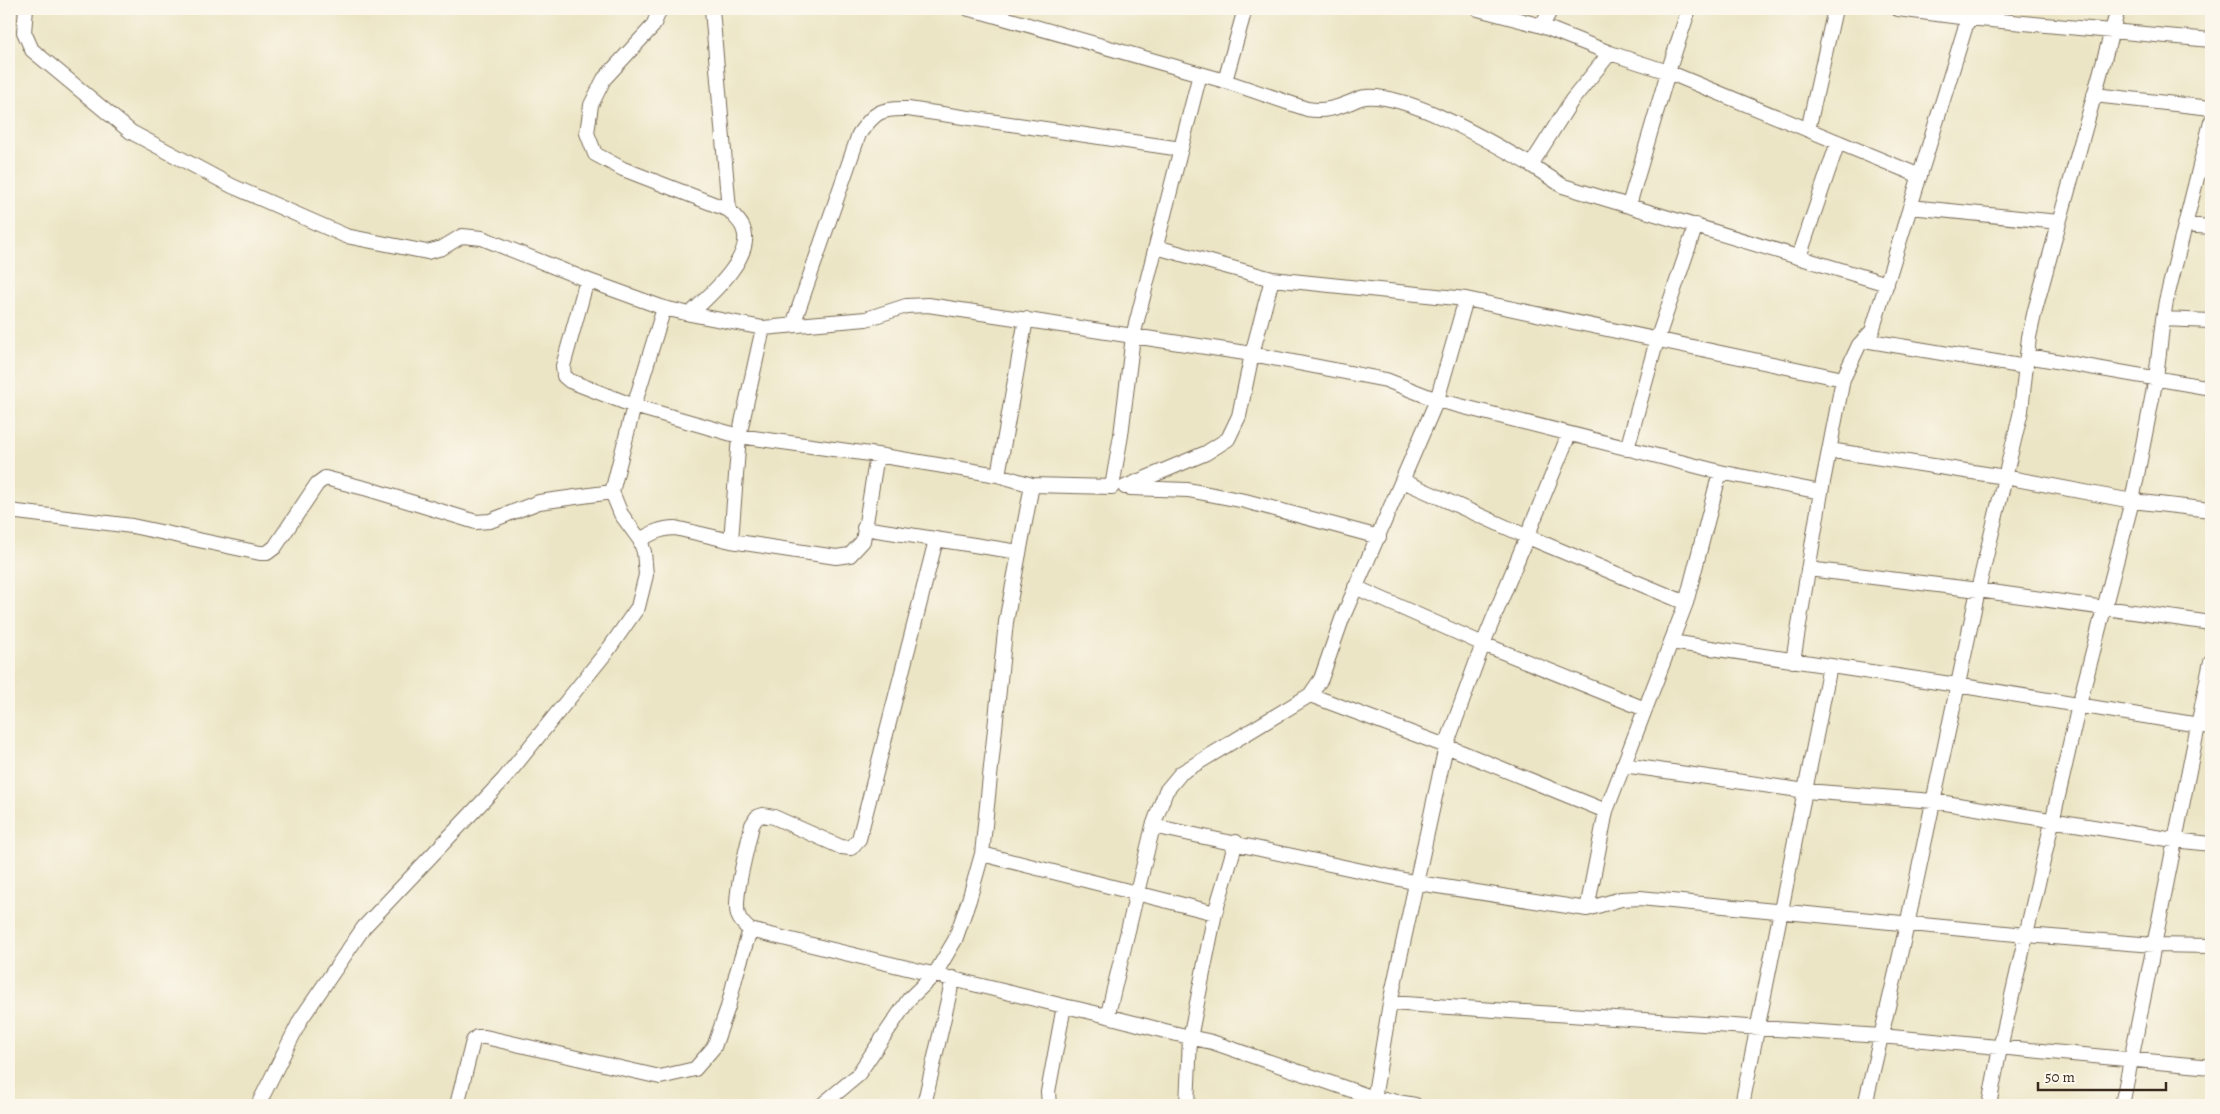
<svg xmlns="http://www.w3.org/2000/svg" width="2220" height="1114" font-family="Alegreya,serif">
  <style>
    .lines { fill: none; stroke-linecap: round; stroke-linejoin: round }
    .minor-casing { stroke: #796b58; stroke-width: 16 }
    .minor { stroke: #fff; stroke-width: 14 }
  </style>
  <rect width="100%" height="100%" fill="#fbf7ec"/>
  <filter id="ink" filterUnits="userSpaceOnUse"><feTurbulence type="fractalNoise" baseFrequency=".02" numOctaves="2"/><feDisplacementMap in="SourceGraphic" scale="10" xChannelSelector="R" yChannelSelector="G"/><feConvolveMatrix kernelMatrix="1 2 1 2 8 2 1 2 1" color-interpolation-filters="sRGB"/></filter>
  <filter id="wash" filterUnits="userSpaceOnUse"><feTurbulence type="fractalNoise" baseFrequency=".0096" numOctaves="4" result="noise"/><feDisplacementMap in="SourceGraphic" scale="20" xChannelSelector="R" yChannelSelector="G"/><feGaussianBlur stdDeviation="1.12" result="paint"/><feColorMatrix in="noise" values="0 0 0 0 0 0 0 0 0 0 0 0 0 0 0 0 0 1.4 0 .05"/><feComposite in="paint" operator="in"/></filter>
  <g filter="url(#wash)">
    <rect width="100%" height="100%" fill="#ece5c5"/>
  </g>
  <g filter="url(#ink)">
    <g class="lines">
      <defs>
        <path id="minor" d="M26 9 24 32 32 50 131 132 232 186 346 236 427 252 442 248 462 236 482 238 587 280 664 308 690 314C708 297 756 256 743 228 741 222 733 215 729 210L712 9
          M660 9 653 26 604 79 591 105 587 133 595 154 623 169 729 210
          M969 9 986 13 994 11
          M1478 9 1542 26 1610 53 1668 72 1920 176
          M1898 9 1968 18 2211 40
          M986 13 1225 81 1307 109C1324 112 1336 108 1351 102 1356 100 1361 97 1366 97 1410 94 1491 142 1531 165L1572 100 1610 53
          M1542 26 1551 9
          M1225 81 1245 9
          M2094 95 2211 108
          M2211 122 2166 301 2163 319 2211 321
          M1808 130 1835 9
          M1531 165 1563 186 1887 284
          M1629 205 1668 72 1689 9
          M1910 207 2059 222
          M2185 225 2211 227
          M1156 247 1272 279 1466 299 1843 379
          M1799 257 1838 142
          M587 280 563 366 564 376 570 381 634 406 739 436 877 455 998 475 1032 485 1112 487 1121 435 1133 336 1200 74
          M690 314 763 328 866 319 906 306 928 305 1252 354 1386 380 1437 400 1720 472 1821 492
          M2163 319 2156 378 2132 501 2211 510
          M793 325 859 134C875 112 880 108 908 109L1181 149
          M1864 340 2026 367
          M2027 356 2211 388
          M1627 449 1657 340 1696 225
          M1829 450 2005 477 2132 501 2079 705 2000 1048 1989 1105
          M998 475 1026 319
          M1403 481 1528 537 1686 603
          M1125 487 1206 453 1228 439 1239 416 1252 354 1272 279
          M1130 488 1188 490 1245 501 1379 537
          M9 511 132 526 260 553H267L275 547 317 484 325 478 368 489 476 522 490 521 539 502 612 492
          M864 528 1019 552
          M640 540C652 533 661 528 675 528L731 541 836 557 850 555 863 541 877 455
          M731 541 739 436 763 328
          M1808 569 1978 590 2211 623
          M1355 587 1483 644 1645 709
          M1671 642 1957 685 2211 727
          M1793 661 1821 492 1843 379 1859 345 1872 331 1971 9
          M1310 695 1446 746 1606 811
          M1623 765 1806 791 1933 801 2174 840 2211 844
          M1153 826 1418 883 1587 909 1621 899 1640 898 2026 935 2154 945 2211 946
          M982 854 1215 913
          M1587 909 1606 811 1686 603 1720 472
          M750 930C745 926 740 921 738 915 733 896 748 846 752 825L757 817 763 815 774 817 841 847 851 848 859 839 936 540
          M1390 1003 1881 1036 2211 1067
          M1108 1014 1153 826 1166 791 1181 773 1310 695 1321 679 1342 619 1437 400 1466 299
          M258 1105 301 1019 364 927 504 779 608 650 638 607 646 575 644 552 640 540 621 514 612 492 634 406 664 308
          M457 1105 473 1041 477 1037H485L660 1077 695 1069 714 1047 728 1007 736 975 750 930 1064 1006C1114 1016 1162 1032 1212 1042L1374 1098 1415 1105
          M822 1105 857 1076 909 999 935 974 955 940 969 900 982 854 1006 622 1032 485
          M924 1105 953 978
          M1049 1105 1048 1092 1064 1006
          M1187 1105 1190 1038 1215 913 1236 842
          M1373 1105 1390 1003 1446 746 1483 644 1569 434
          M1742 1105 1830 666
          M1865 1105 1907 925 1978 590 2021 411 2029 337 2035 310 2118 9
          M2122 1105 2211 661"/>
      </defs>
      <use href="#minor" class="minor-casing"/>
      <use href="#minor" class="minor"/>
    </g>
  </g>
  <rect width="2220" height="1114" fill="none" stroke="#fbf7ec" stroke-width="30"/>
  <path d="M2038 1082v8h128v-8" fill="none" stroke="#3b2a1e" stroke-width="2.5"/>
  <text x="2045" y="1082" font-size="15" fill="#3b2a1e" stroke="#fbf7ec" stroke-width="4" paint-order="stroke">50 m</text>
</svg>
